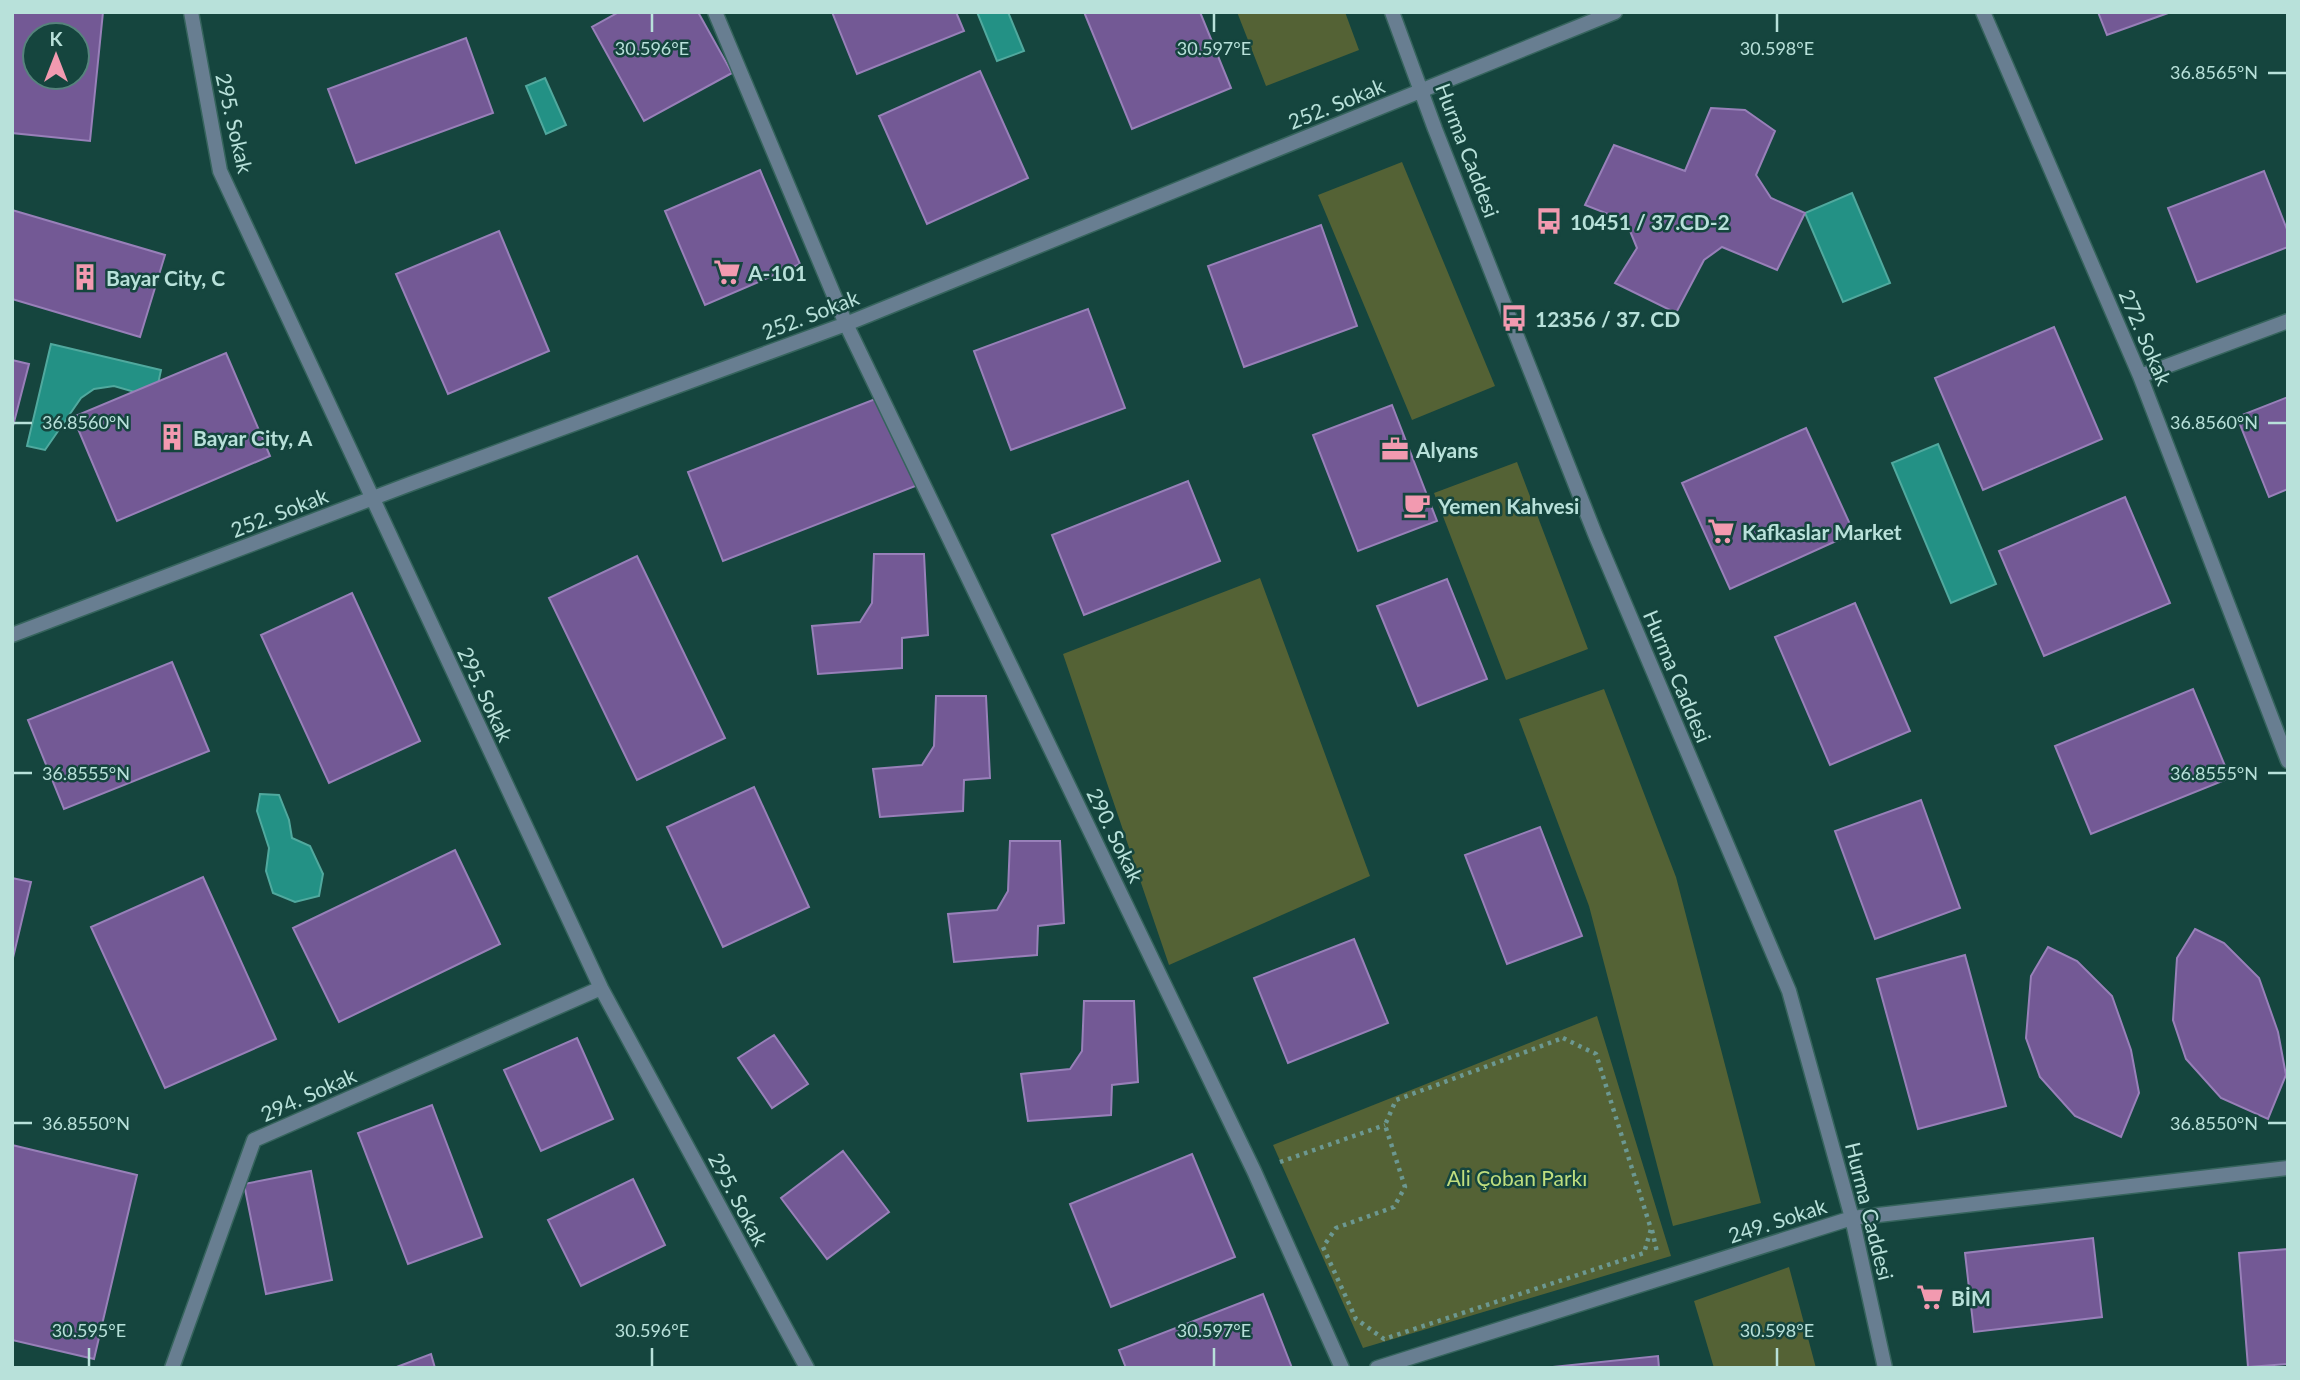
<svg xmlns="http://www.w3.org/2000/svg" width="2300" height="1380" font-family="Lato,sans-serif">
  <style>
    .green { fill: #546235 }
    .water { fill: #239185; stroke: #50a99e; stroke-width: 2 }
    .building { fill: #735995; stroke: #9880b9; stroke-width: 2; fill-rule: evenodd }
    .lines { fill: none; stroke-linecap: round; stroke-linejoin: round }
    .street-casing { stroke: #36645d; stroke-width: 17 }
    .path { stroke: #6c9891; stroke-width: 4.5; stroke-dasharray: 3.5 5; stroke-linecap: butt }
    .street { stroke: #687e91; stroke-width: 14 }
    .ticks { fill: none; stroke: #b8e1da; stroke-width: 2.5 }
    .labels { text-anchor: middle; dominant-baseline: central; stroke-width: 5; stroke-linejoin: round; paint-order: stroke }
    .street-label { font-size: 21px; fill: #b8e1da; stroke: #15453e }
    .poi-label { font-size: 21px; font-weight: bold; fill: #b8e1da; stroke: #15453e; text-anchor: start }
    .park-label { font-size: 21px; fill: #c0de7e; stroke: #15453e }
    .ticks-label { font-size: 18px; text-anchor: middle; fill: #b8e1da; stroke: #15453e; stroke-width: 5; stroke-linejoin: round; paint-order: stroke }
  </style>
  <rect width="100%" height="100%" fill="#15453e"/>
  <path class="green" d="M1237 12H1345L1359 50 1266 86Z
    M1402 162 1495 386 1412 420 1318 195Z
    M1517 462 1588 649 1506 680 1434 493Z
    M1260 578 1370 876 1169 965 1063 654Z
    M1604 689 1676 877 1761 1203 1673 1226 1589 906 1519 719Z
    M1597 1016 1671 1256 1363 1348 1273 1145Z
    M1789 1267 1816 1368H1714L1694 1301Z"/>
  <path class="water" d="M977 12H1008L1024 51 997 61Z
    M545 78 566 125 546 134 526 86Z
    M1852 193 1890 283 1843 302 1805 213Z
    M51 344 161 370 157 389 138 393 114 386 94 389 81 398 45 450 27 446Z
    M1938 444 1996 584 1951 603 1892 463Z
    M260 794 279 795 289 820 292 838 310 846 323 874 319 896 295 902 273 893 266 871 269 848 257 811Z"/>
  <path class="building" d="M12 12H103L90 141 12 133ZM35 35H77V77H35Z
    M619 12H698L732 73 644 121 592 27Z
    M832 12H956L964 31 857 74Z
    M1084 12H1200L1231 88 1132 129Z
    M2098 12H2171L2107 35Z
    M466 38 493 113 356 163 328 89Z
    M980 71 1028 178 927 224 879 116Z
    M1711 108 1745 110 1775 131 1756 175 1771 198 1805 213 1777 270 1722 247 1704 260 1676 313 1615 283 1637 248 1626 221 1585 205 1614 145 1685 171Z
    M760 170 800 264 705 305 665 211Z
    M2264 171 2288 232V247L2197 282 2168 208Z
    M12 210 165 255 140 337 12 299Z
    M1321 225 1357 326 1244 367 1208 266Z
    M499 231 549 351 448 394 396 274Z
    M1088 309 1125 408 1011 450 974 351Z
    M2054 327 2102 439 1983 490 1935 378Z
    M226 353 270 456 117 521 73 417Z
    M12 360 29 364 12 430Z
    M883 396 918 485 723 561 688 472Z
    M2288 397V489L2269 497 2237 417Z
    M1392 405 1437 521 1358 551 1313 435Z
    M1806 428 1854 533 1730 589 1682 483Z
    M1188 481 1220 561 1084 615 1052 535Z
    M2125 497 2170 603 2044 656 1999 551Z
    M874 554H924L928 635 902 638V668L818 674 812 626 860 622 872 603Z
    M637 556 725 738 637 780 549 598Z
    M1447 579 1487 679 1418 706 1377 606Z
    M352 593 420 741 329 783 261 635Z
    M1855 603 1910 731 1830 765 1775 637Z
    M172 662 209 751 64 809 28 720Z
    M2193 689 2230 778 2091 834 2055 746Z
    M936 696H986L990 778 964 780 963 811 880 817 873 769 922 765 934 746Z
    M754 787 809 907 723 947 667 827Z
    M1921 800 1960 908 1875 939 1835 831Z
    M1540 827 1582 936 1507 964 1465 855Z
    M1010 841H1060L1064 923 1038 926 1037 955 954 962 948 914 997 910 1008 891Z
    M455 850 500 944 339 1022 293 928Z
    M203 877 276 1039 165 1088 91 927Z
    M12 878 31 882 12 962Z
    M2195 929 2224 943 2259 978 2278 1032 2286 1075 2268 1119 2221 1098 2186 1059 2173 1020 2177 958Z
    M1354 939 1388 1023 1288 1063 1254 978Z
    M2048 947 2077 961 2112 996 2131 1050 2139 1093 2121 1137 2075 1116 2040 1077 2026 1038 2031 976Z
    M1965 955 2006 1106 1918 1129 1877 979Z
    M1084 1001H1134L1138 1082 1112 1085 1111 1115 1028 1121 1021 1074 1070 1069 1082 1051Z
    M774 1035 808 1084 772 1108 738 1058Z
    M577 1038 613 1119 541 1151 504 1070Z
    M432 1105 482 1237 408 1264 358 1133Z
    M12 1145 137 1175 94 1359 12 1340Z
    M843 1151 889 1212 827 1259 781 1198Z
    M1192 1154 1235 1257 1111 1307 1070 1204Z
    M311 1171 332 1280 266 1294 244 1184Z
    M633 1179 665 1245 581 1286 548 1220Z
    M2093 1238 2102 1317 1974 1332 1965 1253Z
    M2288 1249V1364L2248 1367 2239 1253Z
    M1263 1294 1292 1368H1126L1119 1350Z
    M431 1354 435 1368H394Z
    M1658 1356 1659 1368H1543Z"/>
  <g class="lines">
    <defs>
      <path id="street" d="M191 12 220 171 601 988 807 1368
        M715 12 846 324 1254 1171 1342 1368
        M1392 12 1435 129 1595 534 1789 991 1852 1218 1885 1368
        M1983 12 2140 376 2288 761
        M2140 376 2288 321
        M12 635 410 484 846 324 1615 12
        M172 1368 254 1140 601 988
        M1377 1368 1852 1218 2288 1168"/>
    </defs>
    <use href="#street" class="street-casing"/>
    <path class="path" d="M1563 1038 1596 1054 1651 1229 1644 1253 1384 1339 1356 1319 1323 1247 1336 1228 1394 1207 1405 1187 1385 1125 1396 1100Z
      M1280 1162 1385 1125
      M1652 1230 1657 1252"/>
    <use href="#street" class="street"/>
  </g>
  <path class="ticks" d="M652 14V32M1214 14V32M1777 14V32M2268 73H2286M14 423H32M2268 423H2286M14 773H32M2268 773H2286M14 1123H32M2268 1123H2286M89 1348V1366M652 1348V1366M1214 1348V1366M1777 1348V1366"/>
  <defs>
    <symbol id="bus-bare" viewBox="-9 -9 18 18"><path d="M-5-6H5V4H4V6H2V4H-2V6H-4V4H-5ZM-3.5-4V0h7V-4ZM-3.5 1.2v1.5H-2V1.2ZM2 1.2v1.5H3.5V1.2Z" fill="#f29ab0" stroke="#15453e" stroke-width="2.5" paint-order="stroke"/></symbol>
    <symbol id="supermarket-bare" viewBox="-9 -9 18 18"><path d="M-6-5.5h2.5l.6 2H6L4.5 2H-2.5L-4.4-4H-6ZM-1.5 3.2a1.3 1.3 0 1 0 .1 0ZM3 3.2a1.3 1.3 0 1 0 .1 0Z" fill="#f29ab0" stroke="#15453e" stroke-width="2.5" paint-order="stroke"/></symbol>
    <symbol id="building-bare" viewBox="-9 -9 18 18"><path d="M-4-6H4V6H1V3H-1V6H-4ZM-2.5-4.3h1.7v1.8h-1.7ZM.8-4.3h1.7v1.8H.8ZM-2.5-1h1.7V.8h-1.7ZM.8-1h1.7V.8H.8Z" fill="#f29ab0" stroke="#15453e" stroke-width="2.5" paint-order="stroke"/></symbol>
    <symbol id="office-bare" viewBox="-9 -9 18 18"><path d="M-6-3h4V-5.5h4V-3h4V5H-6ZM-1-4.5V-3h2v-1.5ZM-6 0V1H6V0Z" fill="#f29ab0" stroke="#15453e" stroke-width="2.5" paint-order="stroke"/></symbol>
    <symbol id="cafe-bare" viewBox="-9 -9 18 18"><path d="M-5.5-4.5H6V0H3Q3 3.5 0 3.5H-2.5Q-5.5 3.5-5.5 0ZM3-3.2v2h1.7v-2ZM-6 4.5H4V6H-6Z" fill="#f29ab0" stroke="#15453e" stroke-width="2.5" paint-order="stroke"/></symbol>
  </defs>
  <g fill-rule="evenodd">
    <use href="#bus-bare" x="1530" y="202" width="38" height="38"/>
    <use href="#supermarket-bare" x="708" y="253" width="38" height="38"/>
    <use href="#building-bare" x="66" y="258" width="38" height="38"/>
    <use href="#bus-bare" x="1495" y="299" width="38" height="38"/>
    <use href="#building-bare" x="153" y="418" width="38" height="38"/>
    <use href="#office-bare" x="1376" y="430" width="38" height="38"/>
    <use href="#cafe-bare" x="1398" y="486" width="38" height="38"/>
    <use href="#supermarket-bare" x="1702" y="512" width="38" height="38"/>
    <use href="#supermarket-bare" x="1911" y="1278" width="38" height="38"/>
  </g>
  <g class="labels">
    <g class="street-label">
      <text transform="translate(1336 103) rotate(-22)">252. Sokak</text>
      <text transform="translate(235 123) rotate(77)">295. Sokak</text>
      <text transform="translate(1468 150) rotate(69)">Hurma Caddesi</text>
      <text transform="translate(810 314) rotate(-21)">252. Sokak</text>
      <text transform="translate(2146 337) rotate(67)">272. Sokak</text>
      <text transform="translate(279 512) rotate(-21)">252. Sokak</text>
      <text transform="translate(1678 676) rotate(67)">Hurma Caddesi</text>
      <text transform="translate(486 694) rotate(65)">295. Sokak</text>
      <text transform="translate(1116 835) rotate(64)">290. Sokak</text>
      <text transform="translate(308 1094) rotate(-24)">294. Sokak</text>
      <text transform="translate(739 1199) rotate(62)">295. Sokak</text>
      <text transform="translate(1870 1211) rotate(76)">Hurma Caddesi</text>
      <text transform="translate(1777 1220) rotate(-18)">249. Sokak</text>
    </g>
    <g class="poi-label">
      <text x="1570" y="221">10451 / 37.CD-2</text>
      <text x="748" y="272">A-101</text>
      <text x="106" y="277">Bayar City, C</text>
      <text x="1535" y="318">12356 / 37. CD</text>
      <text x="193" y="437">Bayar City, A</text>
      <text x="1416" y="449">Alyans</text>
      <text x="1438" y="505">Yemen Kahvesi</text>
      <text x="1742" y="531">Kafkaslar Market</text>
      <text x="1951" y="1297">BİM</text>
    </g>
    <g class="park-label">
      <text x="1517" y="1177">Ali Çoban Parkı</text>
    </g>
  </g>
  <g class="ticks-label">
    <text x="652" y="55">30.596°E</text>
    <text x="1214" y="55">30.597°E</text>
    <text x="1777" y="55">30.598°E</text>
    <text x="2214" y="79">36.8565°N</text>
    <text x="86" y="429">36.8560°N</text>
    <text x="2214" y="429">36.8560°N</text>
    <text x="86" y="780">36.8555°N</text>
    <text x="2214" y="780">36.8555°N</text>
    <text x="86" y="1130">36.8550°N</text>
    <text x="2214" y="1130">36.8550°N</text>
    <text x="89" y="1337">30.595°E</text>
    <text x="652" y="1337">30.596°E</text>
    <text x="1214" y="1337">30.597°E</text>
    <text x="1777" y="1337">30.598°E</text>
  </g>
  <rect width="2300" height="1380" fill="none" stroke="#b8e1da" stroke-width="28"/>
  <g transform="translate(56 56)"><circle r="33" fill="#15453e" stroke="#56837c" stroke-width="2"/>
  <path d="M0-5L12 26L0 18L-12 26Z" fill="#f29ab0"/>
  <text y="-10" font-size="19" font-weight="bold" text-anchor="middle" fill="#b8e1da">K</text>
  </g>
</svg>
